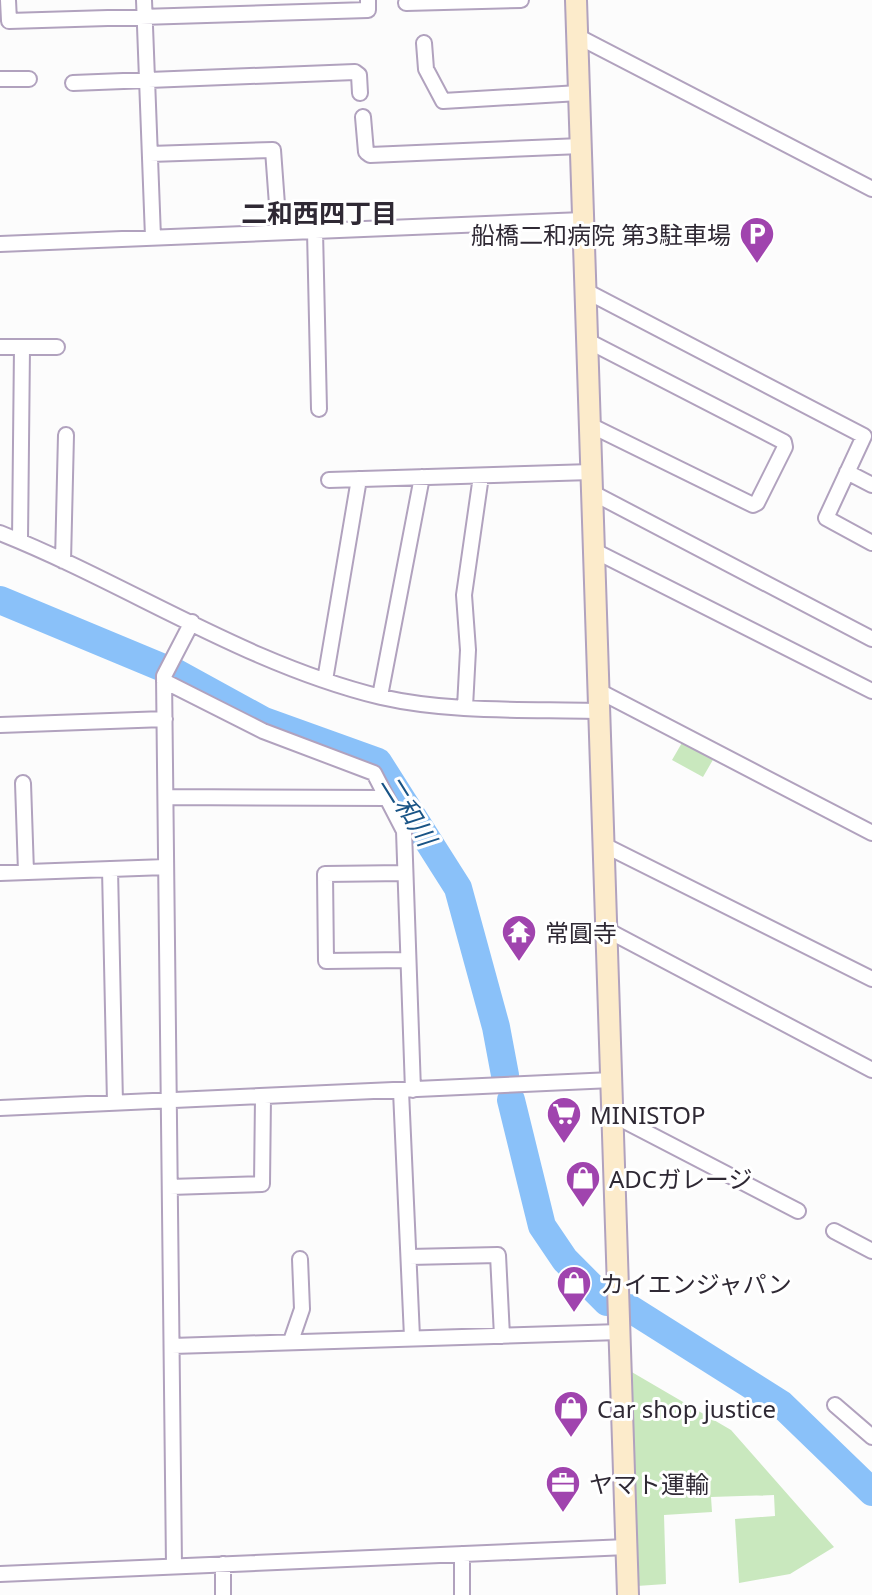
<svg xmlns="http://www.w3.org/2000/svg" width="872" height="1595" font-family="'Noto Sans','Noto Sans JP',sans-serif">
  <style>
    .green { fill: #c9e8be }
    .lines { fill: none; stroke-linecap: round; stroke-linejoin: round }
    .river { stroke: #8ac1f9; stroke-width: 28 }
    .street-casing { stroke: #b1a2be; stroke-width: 18 }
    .secondary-casing { stroke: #b1a2be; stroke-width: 24 }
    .street { stroke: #fff; stroke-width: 14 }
    .secondary { stroke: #fcebcb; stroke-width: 20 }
    .labels { text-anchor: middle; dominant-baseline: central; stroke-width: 6; stroke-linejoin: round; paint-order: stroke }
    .poi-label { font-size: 24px; fill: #2f2934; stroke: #fff; text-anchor: start }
    .neighbourhood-label { font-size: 26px; font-weight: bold; fill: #2f2934; stroke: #fff }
    .water-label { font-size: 26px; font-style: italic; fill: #195486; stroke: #fff }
  </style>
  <rect width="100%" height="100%" fill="#fcfcfc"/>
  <path class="green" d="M683 741 714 758 703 777 672 760Z
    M630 1371 731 1430 834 1547 790 1574 739 1583 735 1519 775 1516 774 1495 711 1497 712 1512 664 1515 666 1584 637 1586Z"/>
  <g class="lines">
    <path class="river" d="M0 600 161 667
      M171 670 264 721 378 762 458 888 496 1027 505 1075
      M511 1100 542 1226 565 1260 607 1302
      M629 1308 781 1404 872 1492"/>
    <defs>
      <path id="street" d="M8 0 9 21 368 10V0
        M144 0 153 237
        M406 3 521 0
        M577 36 872 189
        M424 43 426 69 443 101 579 93
        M0 79H29
        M73 83 355 72 359 75 360 93
        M363 117 366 152 370 155 581 146
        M150 154 273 150 279 232
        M315 231 319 409
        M0 244 583 220
        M586 291 864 436 826 518 872 543
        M588 341 784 442 785 447 757 503 753 505 590 425
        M0 347H57
        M847 472 872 485
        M329 480 592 472
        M593 493 872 639
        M0 533C128 584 245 664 381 697 451 713 528 709 600 711
        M20 540 22 347
        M595 551 872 691
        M63 561 66 435
        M325 680 359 479
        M164 681 263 731 374 773 404 831 413 1090
        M599 691 872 833
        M380 696 422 477
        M465 707 468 650 464 595 481 476
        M0 725 165 719
        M23 783 26 872
        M166 797 387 798
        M604 845 872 979
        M110 869 115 1103
        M0 873 166 867
        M405 873 325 874 326 961 407 960
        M607 930 872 1070
        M401 1091 412 1337
        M0 1108 612 1080
        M613 1115 798 1211
        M170 1187 262 1184 263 1097
        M834 1231 872 1251
        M409 1257 498 1255 502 1336
        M291 1341 302 1309 300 1259
        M172 1346 620 1332
        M835 1405 872 1437
        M462 1554V1595
        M174 1566 164 676 192 622
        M0 1574 627 1547
        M223 1595V1564"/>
      <path id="secondary" d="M576 0 628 1595"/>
    </defs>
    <use href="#street" class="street-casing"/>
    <use href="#secondary" class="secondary-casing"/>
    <use href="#street" class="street"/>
    <use href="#secondary" class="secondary"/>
  </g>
  <defs>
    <symbol id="parking-pin" viewBox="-11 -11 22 30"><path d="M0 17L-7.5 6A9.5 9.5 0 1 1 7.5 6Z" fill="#a044ae" stroke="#fff"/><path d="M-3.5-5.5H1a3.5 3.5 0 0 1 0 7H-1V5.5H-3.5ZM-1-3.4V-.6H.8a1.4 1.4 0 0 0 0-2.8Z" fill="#fff"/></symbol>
    <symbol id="temple-pin" viewBox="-11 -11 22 30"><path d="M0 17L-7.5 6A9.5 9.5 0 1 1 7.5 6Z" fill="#a044ae" stroke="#fff"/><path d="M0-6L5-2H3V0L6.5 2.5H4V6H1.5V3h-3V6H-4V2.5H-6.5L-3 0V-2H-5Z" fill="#fff"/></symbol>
    <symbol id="supermarket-pin" viewBox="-11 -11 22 30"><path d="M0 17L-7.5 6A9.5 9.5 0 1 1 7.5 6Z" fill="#a044ae" stroke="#fff"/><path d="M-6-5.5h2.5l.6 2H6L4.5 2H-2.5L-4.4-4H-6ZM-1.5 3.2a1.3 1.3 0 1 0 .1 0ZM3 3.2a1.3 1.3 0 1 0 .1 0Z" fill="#fff"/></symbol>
    <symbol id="shop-pin" viewBox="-11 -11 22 30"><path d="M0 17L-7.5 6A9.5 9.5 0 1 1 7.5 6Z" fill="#a044ae" stroke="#fff"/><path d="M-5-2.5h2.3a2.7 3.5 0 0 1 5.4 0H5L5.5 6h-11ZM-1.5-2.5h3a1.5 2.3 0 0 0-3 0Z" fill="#fff"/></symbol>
    <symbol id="office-pin" viewBox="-11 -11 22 30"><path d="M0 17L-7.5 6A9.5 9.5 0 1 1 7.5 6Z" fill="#a044ae" stroke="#fff"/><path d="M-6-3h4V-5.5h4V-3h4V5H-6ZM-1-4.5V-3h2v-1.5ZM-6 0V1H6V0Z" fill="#fff"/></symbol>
  </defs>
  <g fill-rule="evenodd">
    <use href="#parking-pin" x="737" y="214" width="40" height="54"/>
    <use href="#temple-pin" x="499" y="912" width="40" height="54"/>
    <use href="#supermarket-pin" x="544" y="1094" width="40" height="54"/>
    <use href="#shop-pin" x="563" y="1158" width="40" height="54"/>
    <use href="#shop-pin" x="554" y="1263" width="40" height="54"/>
    <use href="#shop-pin" x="551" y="1388" width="40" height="54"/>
    <use href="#office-pin" x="543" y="1463" width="40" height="54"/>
  </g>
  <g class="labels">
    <g class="poi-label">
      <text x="731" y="234" text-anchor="end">船橋二和病院 第3駐車場</text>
      <text x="545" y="932">常圓寺</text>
      <text x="590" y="1114">MINISTOP</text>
      <text x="609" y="1178">ADCガレージ</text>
      <text x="600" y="1283">カイエンジャパン</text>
      <text x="597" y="1408">Car shop justice</text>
      <text x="589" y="1483">ヤマト運輸</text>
    </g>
    <g class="neighbourhood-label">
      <text x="319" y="213">二和西四丁目</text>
    </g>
    <g class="water-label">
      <text transform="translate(409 810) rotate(58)">二和川</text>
    </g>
  </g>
</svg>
